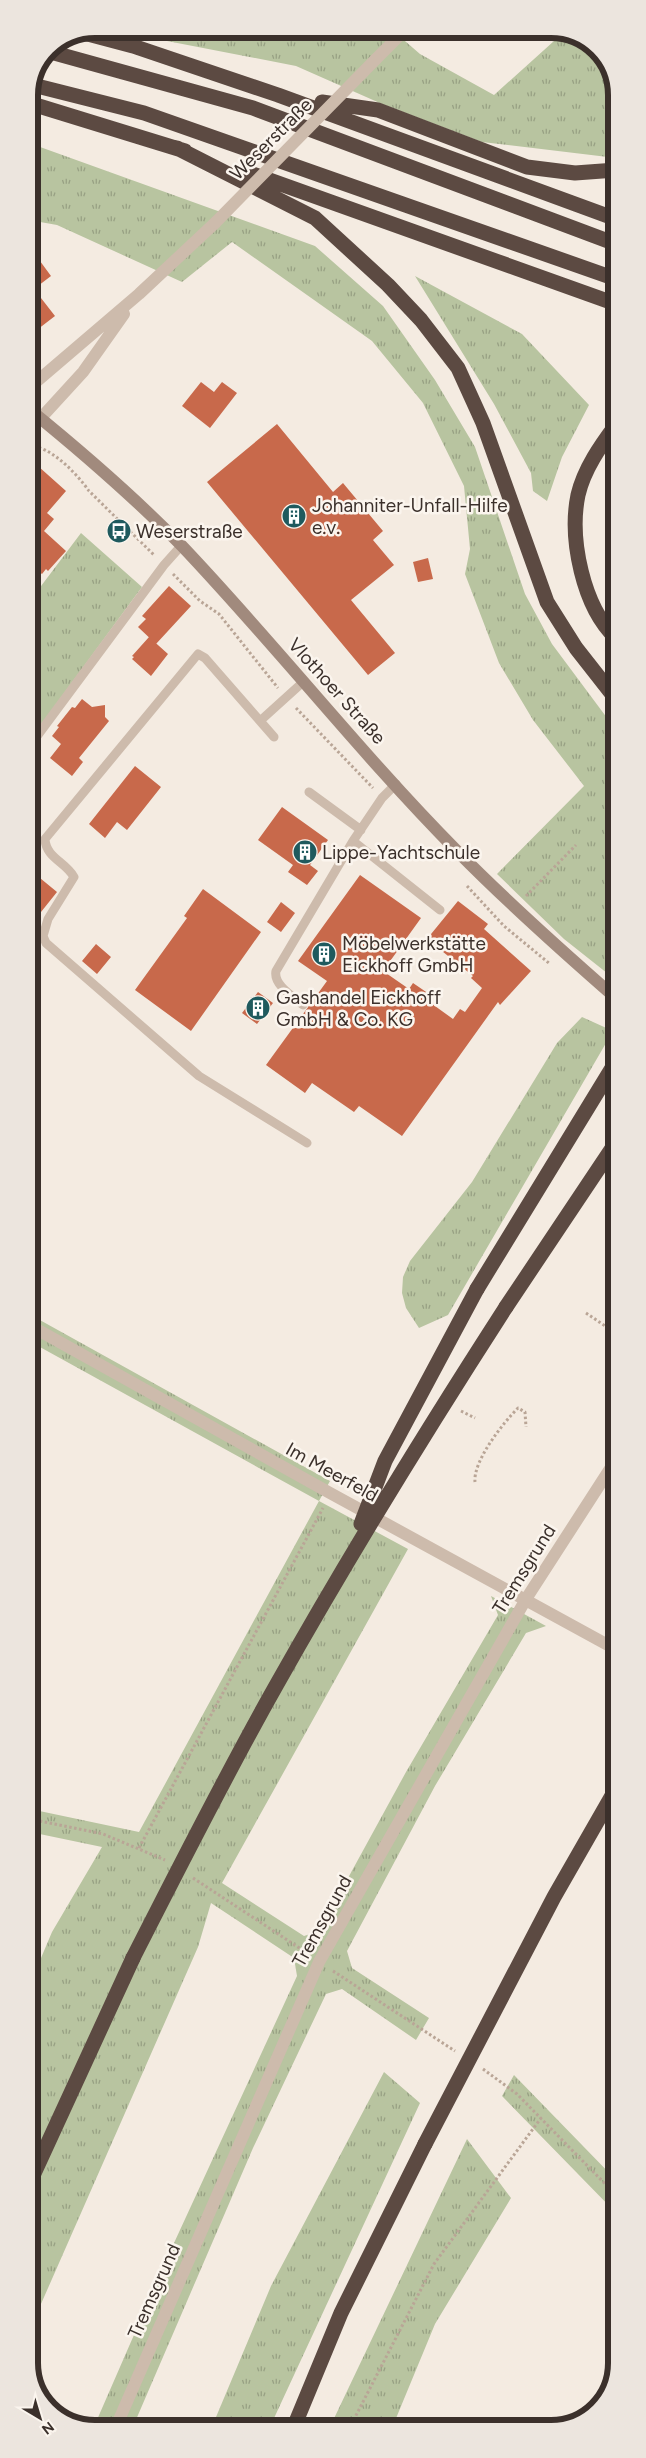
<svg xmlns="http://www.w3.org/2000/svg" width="646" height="2458" font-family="Figtree,sans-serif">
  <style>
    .grass { fill: url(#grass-tufts) }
    .building { fill: #c8694b }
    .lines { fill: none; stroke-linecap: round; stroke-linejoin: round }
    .path { stroke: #b9a596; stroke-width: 3; stroke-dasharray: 2.5 2.5; stroke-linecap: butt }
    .service { stroke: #cdbbac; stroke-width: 9 }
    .minor { stroke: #cdbbac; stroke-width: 12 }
    .tertiary { stroke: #cdbbac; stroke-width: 12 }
    .secondary { stroke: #a18a7d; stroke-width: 12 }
    .motorway { stroke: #5c4a42; stroke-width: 15 }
    .tertiary-bridge { stroke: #cdbbac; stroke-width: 12 }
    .motorway-bridge { stroke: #5c4a42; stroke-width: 15 }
    .labels { text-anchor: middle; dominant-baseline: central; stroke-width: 5; stroke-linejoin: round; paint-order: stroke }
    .street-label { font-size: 19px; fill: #3b302b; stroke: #fbf5ee }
    .poi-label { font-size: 19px; fill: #3b302b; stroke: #fbf5ee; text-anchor: start }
    .rim { fill: none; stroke: #3b302b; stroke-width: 6 }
  </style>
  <defs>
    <pattern id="grass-tufts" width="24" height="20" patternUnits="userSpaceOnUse" patternTransform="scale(1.25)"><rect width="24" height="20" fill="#b8c4a0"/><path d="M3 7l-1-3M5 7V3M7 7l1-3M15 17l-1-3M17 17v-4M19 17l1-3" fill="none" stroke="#97a083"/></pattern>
  </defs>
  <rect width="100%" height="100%" fill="#f4ebe1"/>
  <path class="grass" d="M105 29H391L420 54 494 95 564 32 598 48 616 82V158L482 142 382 104 296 66Z
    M29 143 315 246 383 306 435 380 475 447 525 594 552 644 616 730 617 981 564 939 497 874 584 786 533 720 499 663 465 574 470 549 464 486 423 403 372 341 232 242 182 282 57 225 29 220Z
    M415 276 522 334 589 405 562 457 547 501 533 491 531 473 494 404Z
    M81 533 142 587 29 741V602Z
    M582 1017 613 1031 448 1315 419 1328 406 1308 402 1293 403 1277 410 1261 472 1182 557 1043Z
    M29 1314 330 1481 319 1501 408 1549 222 1883 304 1936 319 1931 406 1772 498 1615 491 1596 546 1626 526 1633 435 1786 347 1951 352 1968 429 2018 416 2040 342 1989 326 1994 253 2148 132 2429H93L174 2243 297 1976 294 1958 211 1903 198 1947 30 2329V1984L52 1932 102 1847 30 1832V1809L139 1832 319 1501 29 1341Z
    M384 2072 420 2103 269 2429H211L271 2286Z
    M514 2075 617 2181V2214L502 2096Z
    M467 2139 511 2198 435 2324 392 2428 329 2429Z"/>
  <path class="building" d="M29 246 51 276 34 289 55 316 29 336Z
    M201 382 214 392 222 382 237 393 210 428 182 406Z
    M277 424 333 492 343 483 383 531 373 540 394 565 351 600 395 653 368 675 207 482Z
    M29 458 66 491 47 513 54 519 44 531 66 551 48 571 46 569 42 574 29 564Z
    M428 558 433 579 418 582 413 562Z
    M169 586 191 606 156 644 138 627 146 619 142 616Z
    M149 637 168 654 151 676 132 659 134 657 132 656Z
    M82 699 92 707 105 705V717L109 721 79 758 83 762 72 776 50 758 61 744 52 736 59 727 57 726 72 707 75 708Z
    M135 766 161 787 127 830 117 822 105 838 89 824Z
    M282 807 328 840 310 865 318 871 307 885 288 872 293 865 258 840Z
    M29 869 57 892 29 927Z
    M360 875 421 918 383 971 409 989 413 983 432 996 428 1001 453 1019 460 1009 465 1012 482 988 471 978 473 976 427 939 458 901 488 924 484 929 531 971 500 1005 498 1002 402 1136 359 1106 354 1112 312 1083 305 1093 266 1065 327 981 298 961Z
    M203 889 261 932 191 1031 135 990 187 918 184 916Z
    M281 902 295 913 281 932 267 922Z
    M96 944 111 957 97 974 82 961Z
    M258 992 273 1003 257 1024 242 1013Z"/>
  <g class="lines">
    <path class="path" d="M29 446C50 445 78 475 89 491L154 555
      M173 574 200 601 219 614 278 688
      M296 708 373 788
      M467 886 504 926 550 964
      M526 896 576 845
      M610 1015 617 1020
      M586 1313 617 1334
      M461 1411 475 1418
      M475 1482C473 1461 503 1423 518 1408L525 1412 526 1427
      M30 1819 103 1834 165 1860
      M139 1848 323 1508
      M193 1878 307 1953
      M333 1971 455 2051
      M483 2069 517 2094 617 2196
      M349 2429 434 2264 541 2118"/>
    <path class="service" d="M302 683 260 721 205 658 198 654 45 839C46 858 66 862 74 877L48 919 43 936 46 943 199 1076 307 1143
      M260 721 274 737
      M29 747 164 565 181 546
      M309 792 361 830
      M353 841 440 910
      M303 1005C294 997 273 985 276 971L353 841 382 798 396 784"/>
    <path class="minor" d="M29 428 40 419
      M29 1325 330 1493 617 1650
      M115 2429 319 1962 526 1599 617 1458"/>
    <path class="tertiary" d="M376 59 406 29
      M29 388 139 294 215 223
      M40 419 83 372 124 314"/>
    <path class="secondary" d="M29 409C82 452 134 497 182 546 276 645 361 754 457 851 508 903 562 951 617 999"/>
    <path class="motorway" d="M84 33 133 46 278 95 616 219
      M47 51 253 108 616 244
      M33 85 144 113 616 279
      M322 102 378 110 527 167 575 173 616 170
      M29 103 185 151
      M177 148 315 218 388 285 421 320 458 368 483 423 547 602 576 648 616 699
      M247 172 616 304
      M616 425C601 445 584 469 578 495 569 539 583 607 616 638
      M477 1289 617 1060
      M506 1307 617 1141
      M30 2182 133 1958
      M293 2429 341 2313 425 2144"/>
    <path class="tertiary-bridge" d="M215 223 376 59"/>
    <path class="motorway-bridge" d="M361 1524 385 1461 477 1289
      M133 1958C180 1866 226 1774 277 1684 349 1556 426 1431 506 1307
      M425 2144 554 1897 617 1787"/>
  </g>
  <defs>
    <symbol id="building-disc" viewBox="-11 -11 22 22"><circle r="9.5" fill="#1f5a5e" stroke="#fbf5ee"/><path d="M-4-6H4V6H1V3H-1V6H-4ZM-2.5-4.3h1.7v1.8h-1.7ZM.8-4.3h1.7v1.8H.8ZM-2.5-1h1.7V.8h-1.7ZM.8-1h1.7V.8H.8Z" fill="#fff"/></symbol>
    <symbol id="bus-disc" viewBox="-11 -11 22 22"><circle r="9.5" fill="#1f5a5e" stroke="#fbf5ee"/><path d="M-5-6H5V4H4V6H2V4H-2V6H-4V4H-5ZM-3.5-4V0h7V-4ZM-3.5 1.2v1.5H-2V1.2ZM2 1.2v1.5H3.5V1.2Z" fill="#fff"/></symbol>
  </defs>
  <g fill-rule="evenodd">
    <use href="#building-disc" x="280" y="502" width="28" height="28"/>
    <use href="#bus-disc" x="105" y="517" width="28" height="28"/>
    <use href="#building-disc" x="291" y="838" width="28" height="28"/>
    <use href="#building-disc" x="310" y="940" width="28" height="28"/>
    <use href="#building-disc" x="244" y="994" width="28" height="28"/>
  </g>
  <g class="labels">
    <g class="street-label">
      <text transform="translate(271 139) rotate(-45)">Weserstraße</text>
      <text transform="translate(337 691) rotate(48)">Vlothoer Straße</text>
      <text transform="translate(332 1472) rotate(29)">Im Meerfeld</text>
      <text transform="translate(524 1569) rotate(-58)">Tremsgrund</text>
      <text transform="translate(322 1921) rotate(-61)">Tremsgrund</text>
      <text transform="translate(154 2291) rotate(-66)">Tremsgrund</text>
    </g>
    <g class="poi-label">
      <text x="312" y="505">Johanniter-Unfall-Hilfe<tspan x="312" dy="22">e.v.</tspan></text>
      <text x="136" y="531">Weserstraße</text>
      <text x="322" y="852">Lippe-Yachtschule</text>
      <text x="342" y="943">Möbelwerkstätte<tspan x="342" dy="22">Eickhoff GmbH</tspan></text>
      <text x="276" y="997">Gashandel Eickhoff<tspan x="276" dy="22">GmbH &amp; Co. KG</tspan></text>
    </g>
  </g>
  <path d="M0 0H646V2458H0ZM95 38H551A57 57 0 0 1 608 95V2363A57 57 0 0 1 551 2420H95A57 57 0 0 1 38 2363V95A57 57 0 0 1 95 38Z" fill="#ece5de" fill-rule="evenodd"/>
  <path class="rim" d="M95 38H551A57 57 0 0 1 608 95V2363A57 57 0 0 1 551 2420H95A57 57 0 0 1 38 2363V95A57 57 0 0 1 95 38Z"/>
  <g transform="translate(40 2418) rotate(142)" stroke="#fbf5ee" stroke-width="4" paint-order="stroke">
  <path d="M0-4L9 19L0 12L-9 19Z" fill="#3b302b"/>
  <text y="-8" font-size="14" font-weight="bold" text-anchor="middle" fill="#3b302b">N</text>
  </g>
</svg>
